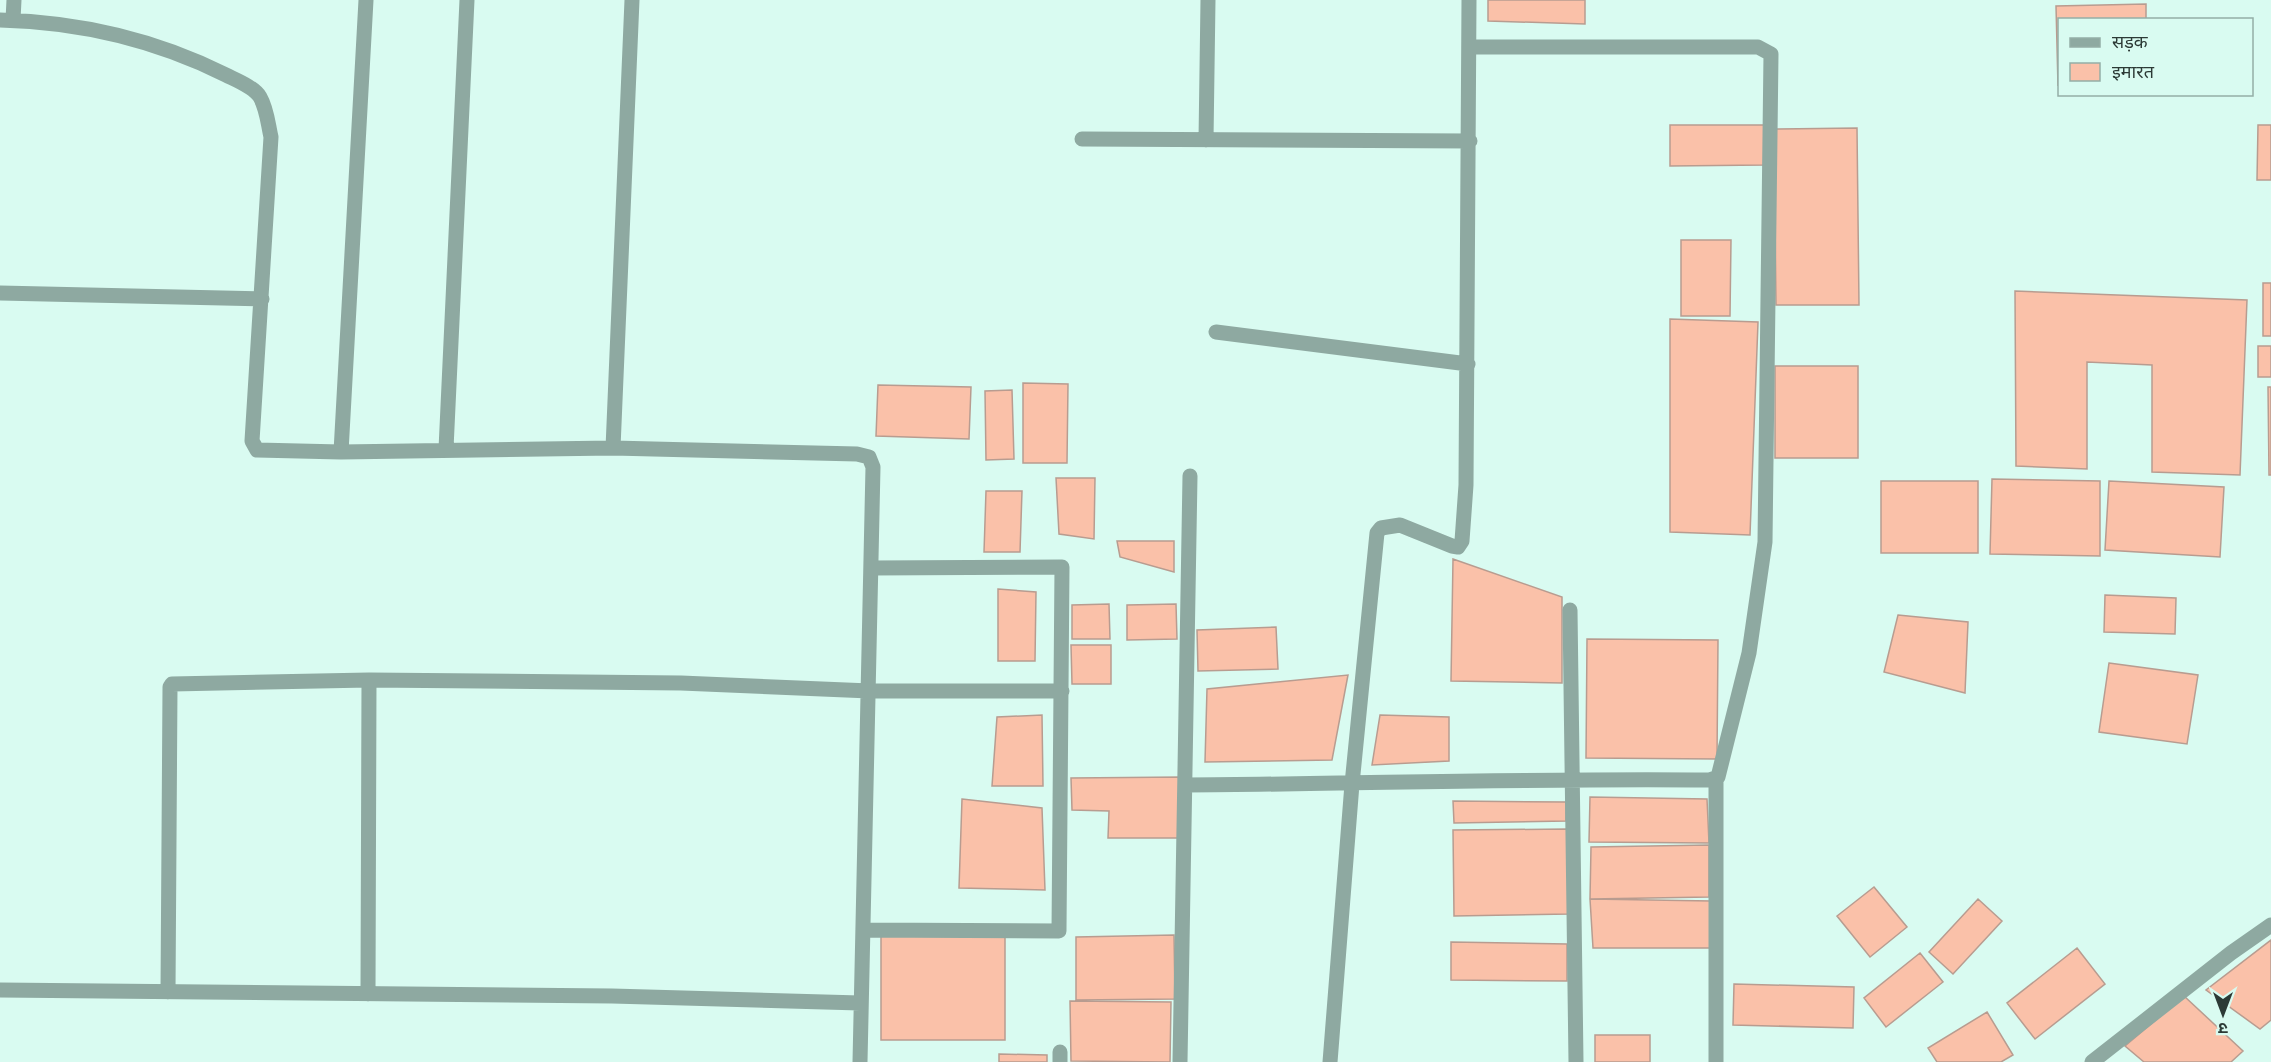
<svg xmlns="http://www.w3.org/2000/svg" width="2271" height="1062" font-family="'Source Sans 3','Noto Sans Devanagari',sans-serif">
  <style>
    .building { fill: #fac1a9; stroke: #b89c90; stroke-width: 1.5 }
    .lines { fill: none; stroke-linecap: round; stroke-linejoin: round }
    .street { stroke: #8ea9a1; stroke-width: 15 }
  </style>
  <rect width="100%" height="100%" fill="#d9fbf1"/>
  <path class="building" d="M1488 0H1585V24L1488 21Z
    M2146 4V20H2060L2058 86 2056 6Z
    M1670 125H1764V165L1670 166Z
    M2258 125H2271V180H2257Z
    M1857 128 1859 305H1776L1774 129Z
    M1681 240H1731L1730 316H1681Z
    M2263 283H2271V336H2263Z
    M2015 291 2247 300 2240 475 2152 472V365L2087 362V469L2016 466Z
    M1670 319 1758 322 1750 535 1670 532Z
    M2258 346H2271V377H2258Z
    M1775 366H1858V458H1775Z
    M1023 383 1068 384 1067 463H1023Z
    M878 385 971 387 969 439 876 436Z
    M2268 387H2271V475H2269Z
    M1012 390 1014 459 986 460 985 391Z
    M1056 478H1095L1094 539 1059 534Z
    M1992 479 2100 481V556L1990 554Z
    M1881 481H1978V553H1881Z
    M2109 481 2224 487 2220 557 2105 550Z
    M986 491H1022L1020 552H984Z
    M1117 541H1174V572L1120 557Z
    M1453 559 1562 597V683L1451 681Z
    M998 589 1036 592 1035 661H998Z
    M2105 595 2176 598 2175 634 2104 632Z
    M1109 604 1110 639H1072V605Z
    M1176 604 1177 639 1127 640V605Z
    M1898 615 1968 622 1965 693 1884 672Z
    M1276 627 1278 669 1198 671 1197 630Z
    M1587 639 1718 640 1717 759 1586 758Z
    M1071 645H1111V684H1072Z
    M2109 663 2198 675 2187 744 2099 732Z
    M1348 675 1332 760 1205 762 1207 689Z
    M1042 715 1043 786H992L997 717Z
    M1380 715 1449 717V761L1372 765Z
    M1182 777 1181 838H1108L1109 811 1072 810 1071 778Z
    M1590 797 1707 799 1709 843 1589 842Z
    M962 799 1042 808 1045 890 959 888Z
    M1453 801 1566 802V821L1454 823Z
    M1567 829 1569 914 1454 916 1453 830Z
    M1709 845V897L1590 899 1591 847Z
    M1874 887 1907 927 1870 957 1837 916Z
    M1590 899 1711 901 1710 948H1593Z
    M1978 899 2002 921 1953 974 1929 952Z
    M1174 935 1175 999 1076 1000V937Z
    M881 936H1005V1040H881Z
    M2271 940V1020L2260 1029 2206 990Z
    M1451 942 1567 944V981L1451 980Z
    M2077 948 2105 984 2035 1039 2007 1003Z
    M1920 953 1943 982 1886 1027 1864 998Z
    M1734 984 1854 987 1853 1028 1733 1025Z
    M2184 996 2243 1051 2231 1062H2144L2125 1046Z
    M1070 1001 1171 1002 1170 1062 1071 1061Z
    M1987 1012 2013 1055 2001 1062H1937L1928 1048Z
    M1595 1035H1650V1062H1595Z
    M999 1054 1047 1055V1062H999Z"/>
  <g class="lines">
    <path class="street" d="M0 20C80 22 154 39 226 75 236 80 254 87 260 97 267 109 268 124 271 137L252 441 257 450 341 452 613 448 857 454 869 457 873 467 860 1062
      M13 20 14 0
      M1082 139 1470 141
      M1206 140 1208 0
      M0 293 262 299
      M1216 332 1468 364
      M613 448 632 0
      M446 449 467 0
      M341 452 366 0
      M1570 610 1576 1062
      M1716 778V1062
      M1186 785C1360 784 1534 778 1709 780L1718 777 1749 653 1765 542 1771 54 1758 47H1470
      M863 930 1059 931 1062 567 872 568
      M0 990 612 996 860 1003
      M168 992 170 687 172 684 369 680 681 683 870 691H1062
      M368 994 369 680
      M1060 1052V1062
      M1180 1062 1190 476
      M1330 1062 1352 784 1377 533 1381 528 1400 525 1452 546 1458 547 1462 541 1466 485 1469 0
      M2092 1062 2231 953 2271 925"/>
  </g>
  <rect x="2058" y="18" width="195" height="78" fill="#d9fbf1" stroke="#94aea6" stroke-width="1.5"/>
  <rect x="2070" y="38" width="30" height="9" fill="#8ea9a1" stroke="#94aea6" stroke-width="1.5"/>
  <text x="2112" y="48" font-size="18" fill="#2c3a36">सड़क</text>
  <rect x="2070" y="63" width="30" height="18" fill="#fac1a9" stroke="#94aea6" stroke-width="1.5"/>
  <text x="2112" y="78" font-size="18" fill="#2c3a36">इमारत</text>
  <g transform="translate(2223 1014) rotate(180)" stroke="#d9fbf1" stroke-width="4.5" paint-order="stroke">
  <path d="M0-4.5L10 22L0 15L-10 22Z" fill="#2c3a36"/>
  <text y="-9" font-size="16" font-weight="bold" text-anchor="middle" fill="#2c3a36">उ</text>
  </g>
</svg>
